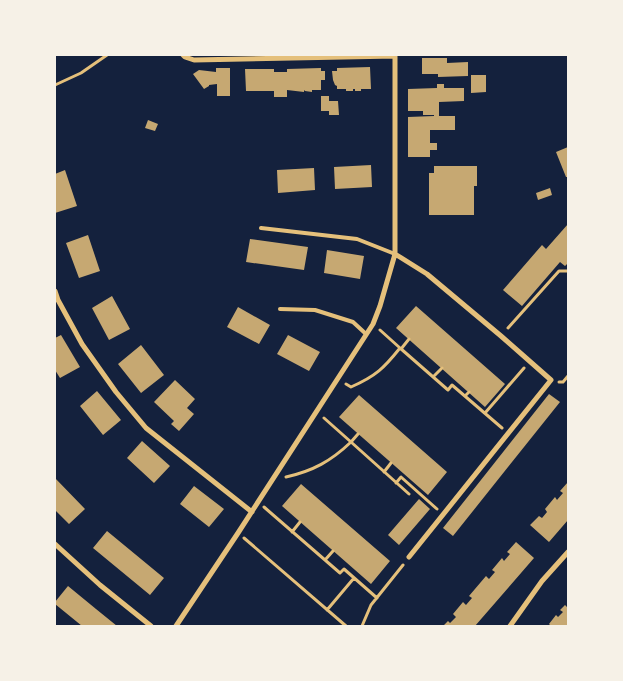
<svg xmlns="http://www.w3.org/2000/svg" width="623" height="681" font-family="'Exo 2',sans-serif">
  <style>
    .building { fill: #c6a872 }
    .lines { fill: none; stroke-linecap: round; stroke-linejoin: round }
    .path { stroke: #e5c07b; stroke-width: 3 }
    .service { stroke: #e5c07b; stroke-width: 4 }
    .minor { stroke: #e5c07b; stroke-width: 5 }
  </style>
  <rect width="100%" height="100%" fill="#14213d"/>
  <path class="building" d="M422 58H447V63L468 62V76L438 77V74H422Z
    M370 67 371 89H361V91H355V89H353V91H346V89H337V86L335 85 333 80 332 71H337V68Z
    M216 68H230V96H217V84L209 85V86L204 89 193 74 199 70 216 72Z
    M321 68V71H325V80H321V90H312V92L305 91 304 90V92L287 90V97H274V91H246L245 69H274V72H287V69Z
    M471 75H486V92L471 93Z
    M437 84H444V88H464V101L439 102V116H455V130H430V143H437V150H430V157H408V117L434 116V115H423V111H408V89L437 88Z
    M321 96H329V101H338L339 115H329V111H321Z
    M148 120 158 124 155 131 145 128Z
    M568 147V177H566L556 152Z
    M371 165 372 187 335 189 334 167Z
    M434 166H477V186H474V215H429V173H434Z
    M314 168 315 190 278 193 277 170Z
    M65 170 77 206 55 213V174Z
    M550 188 552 195 538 200 536 193Z
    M568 224V263L565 266 560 262 522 306 503 290 542 245 546 249Z
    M88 235 100 271 79 278 66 243Z
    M250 239 308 247 304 270 246 262Z
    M327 250 364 256 360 279 324 273Z
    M112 296 130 329 109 340 92 308Z
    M416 306 505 384 485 407 396 328Z
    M238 307 270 325 259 344 227 327Z
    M61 335 80 367 60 378 55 370V338Z
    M288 335 320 352 309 371 277 354Z
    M141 345 164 375 141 393 118 364Z
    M175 380 195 399 187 408 194 414 179 431 171 424 174 421 154 402Z
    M97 391 121 420 103 435 80 406Z
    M549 394 560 402 453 536 443 528Z
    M359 395 447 472 428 495 339 417Z
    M142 441 170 466 154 483 127 458Z
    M55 478 85 509 69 524 55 510Z
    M568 482V520L549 542 530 525 539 516 542 518 547 512 545 509 555 497 557 500 563 493 560 491Z
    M301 484 390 561 371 584 282 506Z
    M194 486 224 509 209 527 180 504Z
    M419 499 430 509 399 545 388 535Z
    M107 531 164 578 150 595 93 548Z
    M516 542 534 558 475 626H443L448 621 450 623 456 617 453 614 463 602 466 605 472 598 469 596 486 576 489 579 495 572 492 570 502 558 504 561 510 554 507 552Z
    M68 586 96 609 117 626H82L55 604V602Z
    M565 605 568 608V626H551L549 624 556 615 558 617 563 612 560 610Z"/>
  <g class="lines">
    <path class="path" d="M55 85 81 73 107 55
      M508 328 559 271H568
      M380 330 400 348
      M401 349 409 339
      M433 377 442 368
      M559 382H563L568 376
      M346 384 351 387C376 376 384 368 400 348L448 390 452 385 502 428
      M465 396 469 392
      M485 413 524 368
      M324 418 351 442 358 434
      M384 472 391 463
      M286 477C313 471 331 461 351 442L409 494
      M396 483 401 477 437 509
      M264 507 340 573 344 569 377 598
      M292 532 300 522
      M244 538 346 626
      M325 560 333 551
      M327 610 354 578
      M362 626 371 605 403 565"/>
    <path class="service" d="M261 228 357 239 395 254
      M280 309 315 310 353 322 366 334"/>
    <path class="minor" d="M183 55 185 57 194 60 395 56
      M395 254 427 274 501 336 551 380 409 557
      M55 291 58 300 82 344 116 392 146 428 252 512
      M55 544 100 585 151 626
      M176 626 238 533 373 324 380 306 395 254V55
      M510 626 542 581 568 552"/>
  </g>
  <rect width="623" height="681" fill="none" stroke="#f6f1e7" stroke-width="112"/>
</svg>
